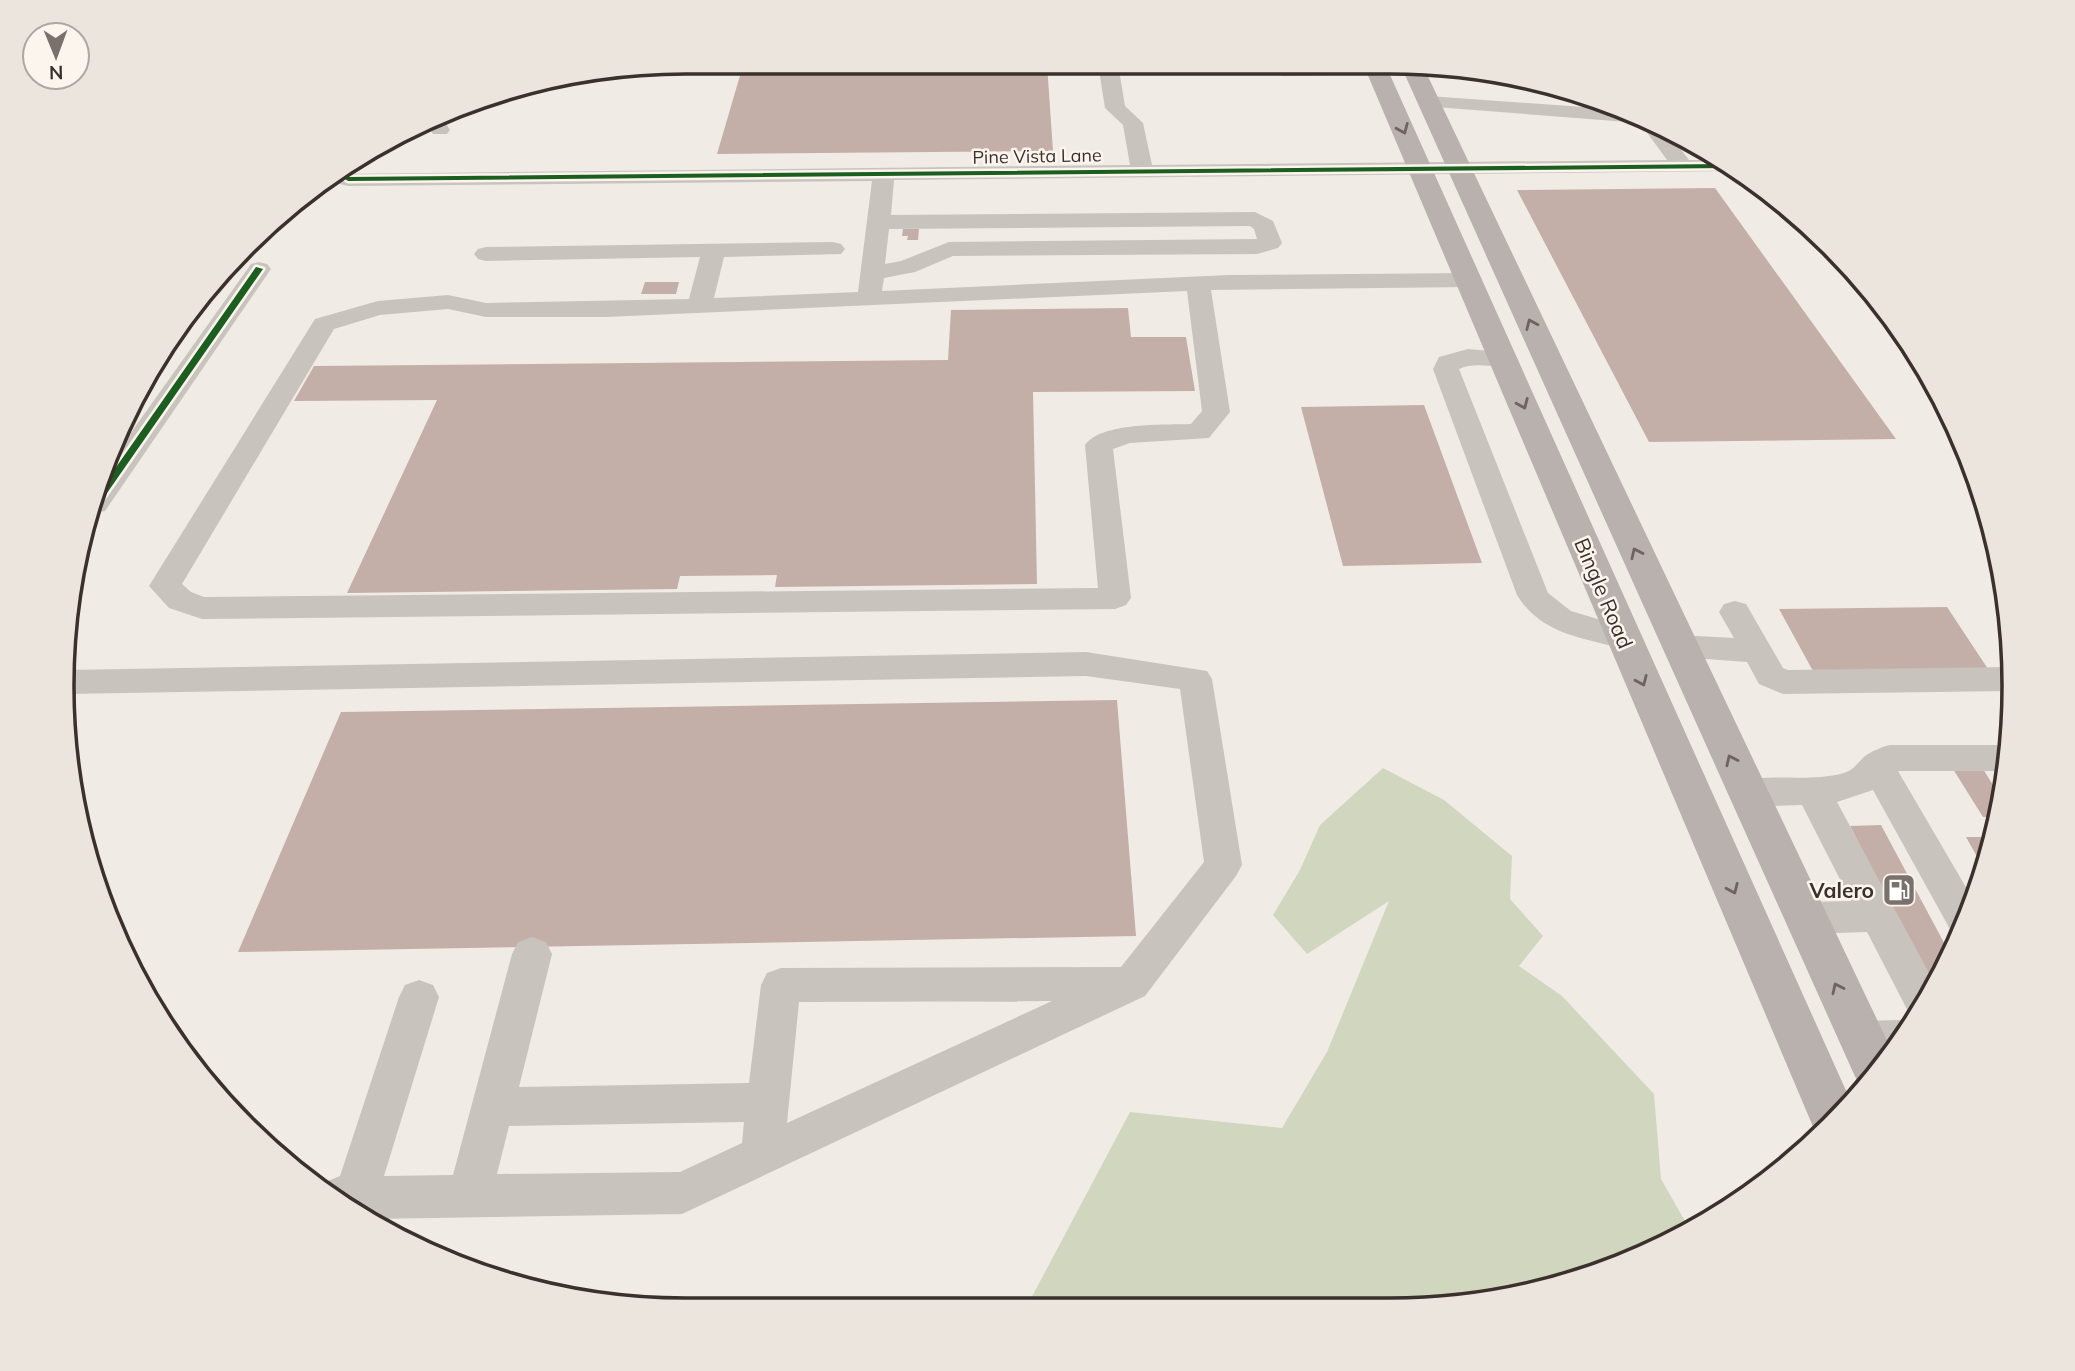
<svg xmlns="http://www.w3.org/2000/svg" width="2075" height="1371" font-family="Mulish,sans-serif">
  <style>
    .green { fill: #d1d6bf }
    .building { fill: #c3afa7 }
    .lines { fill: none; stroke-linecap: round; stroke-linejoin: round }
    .minor { fill: #c9c3be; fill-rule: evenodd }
    .major { fill: #b8b1ad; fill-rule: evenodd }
    .cycleway-casing { stroke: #fbf5ee; stroke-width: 5 }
    .cycleway { fill: #1b5e20; fill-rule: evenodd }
    .oneway { stroke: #6d645f }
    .labels { text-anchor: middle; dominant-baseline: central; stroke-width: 5; stroke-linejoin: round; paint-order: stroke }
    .far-street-label { font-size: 18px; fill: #3b302b; stroke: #fbf5ee }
    .street-label { font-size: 21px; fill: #3b302b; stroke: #fbf5ee }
    .poi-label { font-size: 21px; font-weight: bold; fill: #3b302b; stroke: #fbf5ee; text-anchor: end }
    .rim { fill: none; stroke: #3b302b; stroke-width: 3.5 }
  </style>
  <rect width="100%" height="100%" fill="#f0ebe5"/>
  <path class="green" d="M1383 768 1444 800 1512 856 1510 899 1543 936 1519 966 1562 996 1654 1094 1661 1179 1690 1230 1665 1246 1551 1289 1430 1308 1027 1306 1130 1112 1282 1128 1327 1052 1389 901 1307 954 1273 915 1300 870 1320 825Z"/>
  <path class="building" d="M744 62 1047 64 1053 151 717 154Z
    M1279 65 1325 66 1329 75 1282 76Z
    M1715 188 1896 439 1649 442 1517 190Z
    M903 229H919L918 240H907L908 236H902Z
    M645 282H679L676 294H641Z
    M1128 308 1131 337H1186L1195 391 1033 392 1037 584 775 587 777 575 680 576 677 589 347 593 437 400 294 401 314 366 948 360 951 310Z
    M1424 405 1482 563 1343 566 1301 407Z
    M1947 607 1988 669 1813 671 1779 609Z
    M1117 700 1136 936 238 952 341 712Z
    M1953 769H1983L2001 798 1997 817H1983Z
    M1881 825 1950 954 1937 983H1931L1850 826Z
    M1966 837H1992L1984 869Z"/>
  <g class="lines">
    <path class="minor" d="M1098 64H1118L1125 106 1143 123 1152 165 1667 160 1640 123 1422 106 1419 102 1422 98 1429 96 1611 109 1662 125 1689 160H1716L1733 171 894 180 891 215 1255 212 1273 221 1282 243 1278 248 1257 254 953 256 915 272 884 278 882 291 1229 275 1469 273 1478 275 1481 280 1478 285 1469 287 1211 290 1230 412 1209 438 1130 443 1113 449 1131 598 1126 605 1115 609 202 619 169 608 149 586 315 319 378 301 448 295 486 303 689 299 700 257 486 261 478 259 474 254 478 249 486 247 833 242 841 244 845 249 841 254 724 257 714 298 858 292 872 181 348 186 340 184 337 179 340 174 1130 165 1123 125 1105 108ZM1250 226 1254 229 1257 239 949 242 901 261 885 264 889 229ZM1187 291 1202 411 1191 424C1165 425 1101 422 1085 445L1098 588 204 597 191 592 182 584 334 329 380 315 448 309 486 317H606Z
      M441 116 450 130 447 134H433L426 124Z
      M259 262 267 264 271 269 105 511 93 513 103 472 251 264Z
      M1468 349 1513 353 1517 359 1513 365C1495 369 1475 361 1459 369L1548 593 1571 611 1634 630 1639 638 1634 646 1623 649C1581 637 1542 635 1517 595L1433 369 1439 357Z
      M1735 601 1746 604 1783 668 1788 670 2011 667V691L1783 694 1759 684 1747 662 1679 657 1668 654 1663 646 1668 638 1679 635 1734 638 1719 612 1724 604Z
      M1086 652 1207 671 1212 679 1242 865 1236 876 1145 996 682 1214 370 1219 322 1187 323 1183 340 1176 399 997 405 985 419 980 433 985 439 997 384 1176 453 1175 512 954 518 942 532 937 546 942 552 954 519 1087 749 1083 761 985 767 973 781 968 1121 967 1204 862 1180 689 1086 676 67 694 65 670ZM1052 1001 787 1123 799 1002ZM744 1122 742 1143 680 1172 497 1174 509 1126Z
      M1890 745H2009L2007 771H1898L1974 901 1959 934 1951 931 1873 790 1837 802 1936 986 1915 1019 1911 1017 1867 932 1805 934 1791 929 1786 918 1791 907 1805 902 1851 901 1802 805 1747 807 1734 803 1729 793 1734 783C1770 772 1808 783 1844 773 1854 770 1858 762 1865 756 1872 751 1882 747 1890 745Z
      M1901 1020 1912 1024 1888 1057H1861L1846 1052 1840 1039 1846 1026 1861 1021Z"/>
    <path class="major" d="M1364 66H1386L1852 1104 1817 1136Z
      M1401 66H1423L1892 1051 1864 1089 1860 1087 1853 1072Z"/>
    <defs>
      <path id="cycleway" d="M1723 164 1728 168 348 181 345 179 348 177Z
        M256 267 263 269 98 506 95 507 98 493Z"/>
    </defs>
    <use href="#cycleway" class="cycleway-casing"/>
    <use href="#cycleway" class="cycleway"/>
  </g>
  <defs><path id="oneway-chevron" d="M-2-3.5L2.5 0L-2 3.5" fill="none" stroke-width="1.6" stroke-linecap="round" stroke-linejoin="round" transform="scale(1.75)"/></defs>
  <g class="oneway">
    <use href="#oneway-chevron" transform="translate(1403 129) rotate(67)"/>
    <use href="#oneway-chevron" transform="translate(1531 324) rotate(-114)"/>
    <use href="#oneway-chevron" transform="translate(1523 404) rotate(67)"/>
    <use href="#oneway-chevron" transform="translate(1636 553) rotate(-115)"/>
    <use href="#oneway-chevron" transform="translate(1642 681) rotate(66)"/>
    <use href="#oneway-chevron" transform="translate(1731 760) rotate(-115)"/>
    <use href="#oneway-chevron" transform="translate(1733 889) rotate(66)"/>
    <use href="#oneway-chevron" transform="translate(1837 988) rotate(-115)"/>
  </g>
  <defs>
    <symbol id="fuel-square" viewBox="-11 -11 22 22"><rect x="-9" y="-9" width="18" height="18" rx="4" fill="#7a716c" stroke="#fbf5ee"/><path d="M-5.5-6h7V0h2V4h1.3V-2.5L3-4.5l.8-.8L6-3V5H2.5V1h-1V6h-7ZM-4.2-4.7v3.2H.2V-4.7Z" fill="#fff"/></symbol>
  </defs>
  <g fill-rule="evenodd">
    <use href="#fuel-square" x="1880" y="871" width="38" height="38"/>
  </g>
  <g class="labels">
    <g class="far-street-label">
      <text transform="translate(1037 156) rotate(-1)">Pine Vista Lane</text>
    </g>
    <g class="street-label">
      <text transform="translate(1604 593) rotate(67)">Bingle Road</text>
    </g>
    <g class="poi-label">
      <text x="1874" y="890">Valero</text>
    </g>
  </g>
  <path d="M0 0H2075V1371H0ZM686 74H1390A612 612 0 0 1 2002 686V686A612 612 0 0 1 1390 1298H686A612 612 0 0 1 74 686V686A612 612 0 0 1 686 74Z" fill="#ece5de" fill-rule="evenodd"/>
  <path class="rim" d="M686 74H1390A612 612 0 0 1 2002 686V686A612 612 0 0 1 1390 1298H686A612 612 0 0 1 74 686V686A612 612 0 0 1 686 74Z"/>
  <g transform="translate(56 56) rotate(179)"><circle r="33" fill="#fbf5ee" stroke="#aea6a0" stroke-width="2"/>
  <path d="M0-5L12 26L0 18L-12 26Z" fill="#7a716c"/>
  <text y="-10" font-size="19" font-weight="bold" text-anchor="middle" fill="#3b302b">N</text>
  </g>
</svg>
